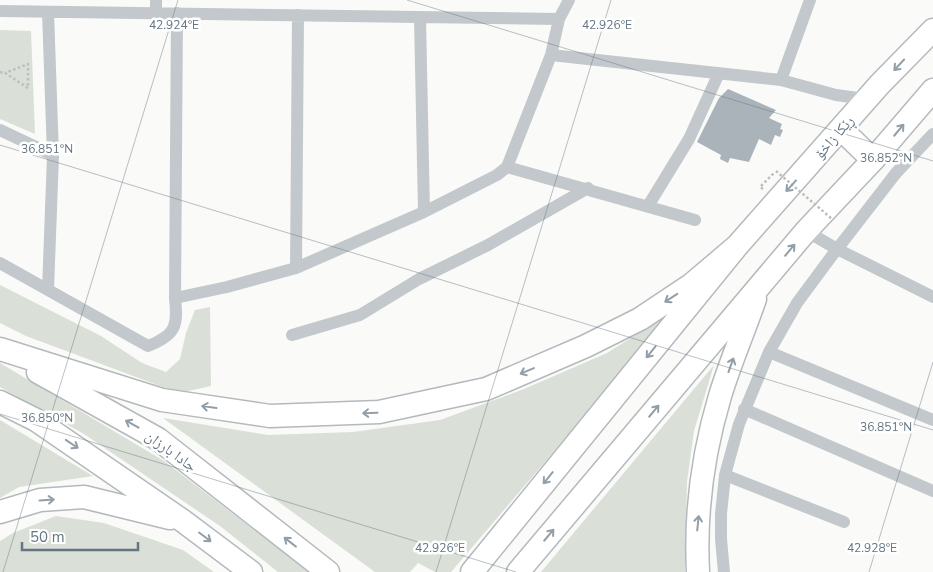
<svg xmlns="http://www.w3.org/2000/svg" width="933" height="572" font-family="'Nunito Sans','Noto Naskh Arabic',sans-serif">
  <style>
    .green { fill: #dadfd7 }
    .building { fill: #aab3b9 }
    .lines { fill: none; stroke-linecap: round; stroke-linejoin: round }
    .highway-casing { stroke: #b4b9bd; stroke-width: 25 }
    .path { stroke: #bbbfc2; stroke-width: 2.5; stroke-dasharray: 2.5 2.5; stroke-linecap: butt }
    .street { stroke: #c3c8cc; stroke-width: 12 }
    .highway { stroke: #fff; stroke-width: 22 }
    .path-bridge { stroke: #bbbfc2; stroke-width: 2.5; stroke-dasharray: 2.5 2.5; stroke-linecap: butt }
    .oneway { stroke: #939fa8 }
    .ticks { fill: none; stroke: #657683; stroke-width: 1; stroke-opacity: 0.45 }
    .labels { text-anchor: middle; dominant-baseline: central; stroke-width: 5; stroke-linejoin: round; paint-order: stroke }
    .street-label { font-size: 15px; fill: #657683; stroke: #fff }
    .ticks-label { font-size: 12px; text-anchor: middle; fill: #657683; stroke: #fff; stroke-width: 5; stroke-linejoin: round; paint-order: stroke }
  </style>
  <rect width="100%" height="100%" fill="#fafaf8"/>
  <path class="green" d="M0 30 31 31 35 134 0 119Z
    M0 285 101 336 142 363 166 372 180 359 186 333 195 310 210 307 211 386 179 393 26 336 0 323Z
    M674 311 451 572H435L418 563 410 572H375L163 418 268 435 353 432 440 420 524 389 607 353Z
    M0 363 164 461 309 572H278L220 526 84 434 0 387Z
    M714 365 694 431 687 482 685 572H541Z
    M0 420 93 476 19 487 0 498Z
    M56 516 104 523 183 550 214 572H0V541L13 533Z"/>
  <path class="building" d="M728 89 776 110 769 118 782 124 780 129 783 130 780 137 775 135 771 145 759 139 749 162 730 158 728 163 720 159 721 155 697 142 719 98Z"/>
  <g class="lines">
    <defs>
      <path id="highway" d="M841 129 873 160
        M0 349 162 400 270 416 379 412 486 389 586 346 640 319 691 285 737 246
        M38 372 158 439 328 572
        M0 402 36 420 183 521 251 572
        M0 512 40 500 84 497 170 518
        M472 572 737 246 880 84 933 30
        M518 572 806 231 873 160 933 90
        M698 572C695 513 703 453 720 396 730 363 744 331 755 299"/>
    </defs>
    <use href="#highway" class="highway-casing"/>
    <path class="path" d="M0 72 5 73 28 88V64L5 73
      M763 189 760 187 775 172"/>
    <path class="street" d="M0 11 559 19
      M48 12 53 155 48 290
      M156 13V0
      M420 17 424 212
      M551 55 781 80 836 95 858 98 869 93
      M781 80 810 0
      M0 130 53 155
      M507 167 695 220
      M648 206 689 139 719 73
      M806 231 837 249 933 297
      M0 263 148 346C176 335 178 326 175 298L177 13
      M296 268 298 15
      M175 298 227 287 296 268 424 212 497 175 507 167 551 55 559 19 569 0
      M292 335 360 315 419 279 488 245 588 188
      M769 352 933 420
      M744 409 933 491
      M725 475 844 522
      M724 572 721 539V514L725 475 739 424 769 352 797 303 831 257 896 173 933 134"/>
    <use href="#highway" class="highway"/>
    <path class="path-bridge" d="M776 171 832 219"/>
  </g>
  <defs><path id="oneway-shaft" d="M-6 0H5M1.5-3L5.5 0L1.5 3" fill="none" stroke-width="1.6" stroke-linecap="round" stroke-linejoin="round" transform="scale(1.25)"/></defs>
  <g class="oneway">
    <use href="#oneway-shaft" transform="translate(899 65) rotate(133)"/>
    <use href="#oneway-shaft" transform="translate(899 130) rotate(-50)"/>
    <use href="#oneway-shaft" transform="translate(791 186) rotate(132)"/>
    <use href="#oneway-shaft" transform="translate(790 250) rotate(-50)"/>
    <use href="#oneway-shaft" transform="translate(671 298) rotate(147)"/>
    <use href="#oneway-shaft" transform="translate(651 352) rotate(129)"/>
    <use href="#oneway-shaft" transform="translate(731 365) rotate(-70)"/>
    <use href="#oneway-shaft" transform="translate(527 371) rotate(157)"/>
    <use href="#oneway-shaft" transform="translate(209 407) rotate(-172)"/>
    <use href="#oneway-shaft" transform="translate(654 411) rotate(-50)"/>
    <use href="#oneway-shaft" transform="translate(370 413) rotate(178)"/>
    <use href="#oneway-shaft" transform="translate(132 424) rotate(-151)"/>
    <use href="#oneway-shaft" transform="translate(72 444) rotate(34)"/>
    <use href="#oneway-shaft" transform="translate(548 478) rotate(129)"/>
    <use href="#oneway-shaft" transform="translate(47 500) rotate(-4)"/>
    <use href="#oneway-shaft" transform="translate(698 523) rotate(-84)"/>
    <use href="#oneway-shaft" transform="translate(549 535) rotate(-50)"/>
    <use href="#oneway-shaft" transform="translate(205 537) rotate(37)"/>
    <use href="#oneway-shaft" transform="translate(290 542) rotate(-142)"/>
  </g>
  <path class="ticks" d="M407 0 933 161M0 145 933 430M0 414 516 572M3 572 178 0M436 572 611 0M869 572 933 362"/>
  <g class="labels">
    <g class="street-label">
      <text transform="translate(834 137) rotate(-49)">ڕێکا زاخۆ</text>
      <text transform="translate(171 451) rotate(36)">جادا بارزان</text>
    </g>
  </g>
  <g class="ticks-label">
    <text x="174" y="29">42.924°E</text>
    <text x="607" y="29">42.926°E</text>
    <text x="47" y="153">36.851°N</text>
    <text x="886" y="162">36.852°N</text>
    <text x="47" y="422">36.850°N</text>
    <text x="886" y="431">36.851°N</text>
    <text x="440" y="552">42.926°E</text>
    <text x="872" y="552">42.928°E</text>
  </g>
  <path d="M22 542v8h116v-8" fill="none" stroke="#657683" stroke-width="2.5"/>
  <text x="30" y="542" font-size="15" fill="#657683" stroke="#ffffff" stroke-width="4" paint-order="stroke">50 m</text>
</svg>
